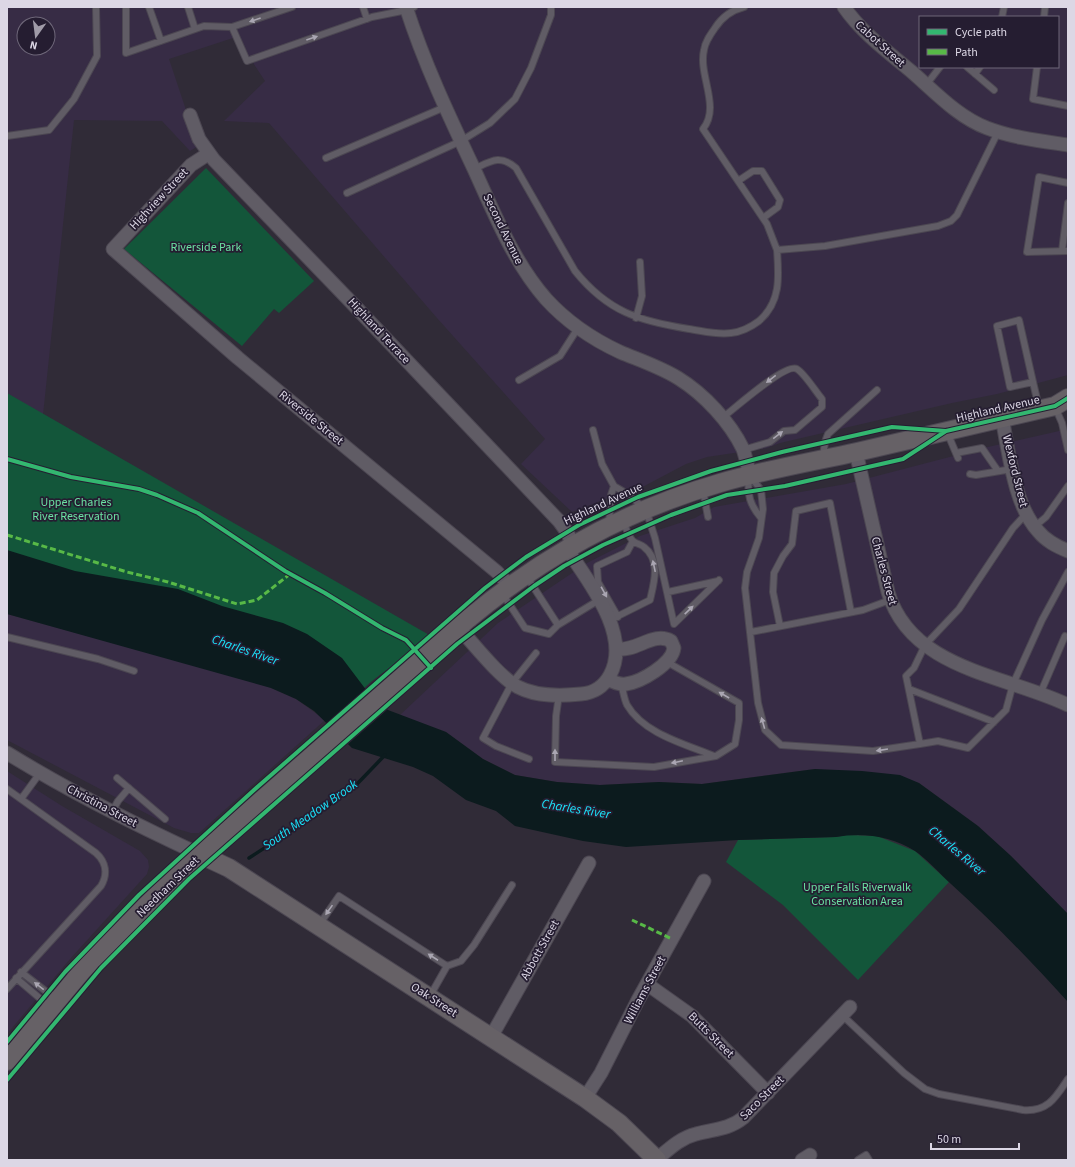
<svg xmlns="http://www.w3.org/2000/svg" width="1075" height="1167" font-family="'Source Sans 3',sans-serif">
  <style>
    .built { fill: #372c45; fill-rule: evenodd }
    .green { fill: #13563a }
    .water { fill: #0c1b1e }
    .pier { fill: #302b37 }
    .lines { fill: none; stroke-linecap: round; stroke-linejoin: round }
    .stream { stroke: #0c1b1e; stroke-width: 3.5 }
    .lane-casing { stroke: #4c4752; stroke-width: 8 }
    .street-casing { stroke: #4c4752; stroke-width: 15 }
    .secondary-casing { stroke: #4c4752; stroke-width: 20 }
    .lane { stroke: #605c65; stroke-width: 6 }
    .street { stroke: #605c65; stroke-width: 13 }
    .secondary { stroke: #666166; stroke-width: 18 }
    .quiet { stroke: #58b947; stroke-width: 3; stroke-dasharray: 6 3; stroke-linecap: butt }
    .cycleway-casing { stroke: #251d31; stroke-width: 6 }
    .cycleway { stroke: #33b770; stroke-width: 4 }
    .oneway { fill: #aaa6b2 }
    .labels { text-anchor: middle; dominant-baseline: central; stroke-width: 3.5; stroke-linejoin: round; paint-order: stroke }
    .street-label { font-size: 12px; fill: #dcd7e5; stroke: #251d31 }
    .park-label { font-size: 12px; fill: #6be2a3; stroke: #251d31 }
    .water-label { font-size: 13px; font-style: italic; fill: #1ae4fa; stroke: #251d31 }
  </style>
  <rect width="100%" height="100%" fill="#302b37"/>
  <path class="built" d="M7 7H1068V375L997 394 952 403 780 443 767 448 707 457 686 464 633 492 611 497 572 512 521 464 545 439 437 318 269 123 224 121 265 81 236 37 169 59 198 146 190 151 162 121 74 120 43 415 7 394ZM920 17H1058V67H920ZM24 24H48V48H24Z
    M1068 429V914L1011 856 978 826 919 783 815 769 702 784 659 782 600 785 557 782 515 775 483 759 446 732 400 715 498 623 587 563 640 536 695 518 714 507 846 484 988 447Z
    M7 614 249 680 271 688 296 699 325 720 199 833H191L174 828 7 740Z
    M7 771 62 806 140 851 148 860 149 867 147 874 70 959 7 1034Z"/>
  <path class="green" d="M206 168 314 281 279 313 274 309 242 346 124 249Z
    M7 393 431 636C411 656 384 669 363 689L7 559Z
    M847 835 877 836 915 851 949 882 858 980 783 905 726 862 738 840 836 837Z"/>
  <path class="water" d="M7 550 75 571 178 589 222 606 283 623 307 634 342 658 370 695 388 710 446 732 483 759 515 775 557 782 600 785 659 782 702 784 815 769 862 771 900 775 919 783 978 826 1011 856 1068 914V1002C1031 961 992 921 951 884 939 873 928 860 915 851 892 836 862 832 836 837L738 840 626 847 583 841 515 826 496 811 466 800 433 776 413 767 352 748 314 711 296 699 271 688 7 614Z"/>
  <path class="pier" d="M367 688 389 708 347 745 326 724Z"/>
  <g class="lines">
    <path class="stream" d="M249 858 314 816 358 783 385 755"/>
    <defs>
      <path id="lane" d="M126 7V53L204 26 232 27
        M149 7 161 41
        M188 7 195 29
        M292 7 232 27 247 61 372 17 407 10 414 7
        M363 7 367 19
        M744 7C732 10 722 17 715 28 710 35 705 42 704 50 698 75 721 107 703 129L767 224 777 250
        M1002 17 1004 7
        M1044 17 1045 7
        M967 67 994 90
        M1037 67 1033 99 1068 106
        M975 74 980 67
        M926 85 940 67
        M7 136 49 130 74 99 97 56 96 7
        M326 158 445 107
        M474 169C491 161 500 154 516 168L575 271C608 312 639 321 689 329 703 331 717 335 731 333 741 332 751 327 759 321 781 302 779 277 777 250L825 246 938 226 951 221 957 215 998 132
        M738 181 753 171H762L780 200 778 207 763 218
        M1068 183 1039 177 1027 252 1068 251
        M347 193 461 141 490 123 515 99 531 68 551 15V7
        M1062 251 1068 203
        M636 318 642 296 640 262
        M519 380 560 356 578 328
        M1033 382 1010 387 997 326 1019 320 1033 382 1039 408
        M1055 407 1062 423 1068 450
        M722 418C733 410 786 362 797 369 805 374 816 392 822 399V407L795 430 784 431 770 442 743 450
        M593 430 602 464 614 486 629 495 646 510 655 538 674 624 719 580
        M947 432 958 458
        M956 453 982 448 998 471
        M823 457 825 442 828 434 877 390
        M970 474 976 475 1012 469
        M751 477 761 490 763 509 759 538 747 572 745 588 758 703 765 730 781 745 873 751 920 744
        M749 478C747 495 750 505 761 518
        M703 490 708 517
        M1026 514 1013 528 959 609 925 645 914 668 906 676 920 744 938 741 968 748 1006 710 1013 684 1042 620 1068 572
        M609 524 611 495 614 486
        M1034 527 1046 517 1068 486
        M668 592 718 581
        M502 593 525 628 549 634 558 625 527 577
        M618 617 598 582 597 566 627 552 633 541
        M610 620 650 600C654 583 661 560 644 547 641 544 636 544 633 541 628 537 626 527 623 521
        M558 625 599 600
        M780 626 773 592 774 573 783 556 792 544 796 511 830 503 851 612
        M751 632 863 610 890 600
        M7 637 98 659 134 671
        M621 684C623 690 624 699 627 705 644 734 685 744 714 756
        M909 689 994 722
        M1040 694 1065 636
        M559 695 556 716 555 762 654 767 716 756 735 744 739 720V703L667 662
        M529 759 496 746 483 738 512 683 536 653
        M117 778 165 819
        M7 789 96 853C106 862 108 874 101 886L7 989
        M21 799 40 773
        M112 812 118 801 129 788
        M319 925 339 896 447 966 430 996
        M447 966 461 961 474 945 512 885
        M21 972 48 993 57 997
        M16 978 50 1007
        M842 1015 904 1073 925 1089 939 1094 1023 1110C1048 1112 1056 1097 1068 1079
        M858 1160 866 1155 869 1160"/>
      <path id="street" d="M406 7C424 63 449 116 474 169 495 215 513 261 546 299 567 322 592 339 620 352 639 360 660 367 678 378 704 394 730 422 743 449 746 458 748 467 750 476
        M844 7C862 33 888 52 912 72 935 92 958 117 987 128 1013 138 1041 141 1068 145
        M190 115 199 139 214 160 350 301 559 521 567 532 573 545
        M208 154 191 165 113 249 238 358 497 572 510 586
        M1002 418C1009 452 1014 505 1038 531 1046 541 1056 546 1068 551
        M856 452 888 592C911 670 1006 675 1068 705
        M458 627C474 644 499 677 518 687 537 697 561 696 581 694 594 693 604 686 610 675 632 635 588 581 567 549
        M608 679C613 682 619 685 626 684 641 682 672 664 674 648L671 641C654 631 636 652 617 649
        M7 753C69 791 134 824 199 854
        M647 984 692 1016 768 1093
        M491 1037 589 863
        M585 1098 601 1073 638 1000 704 881
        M657 1159C669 1149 680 1138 696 1134 713 1129 728 1130 743 1118L850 1007
        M802 1160 810 1155"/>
      <path id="secondary" d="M199 854 229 868 585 1098 619 1123 657 1160
        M7 1061 82 971 175 876 468 619C542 557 627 510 720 483 765 470 811 462 857 452 923 437 989 421 1055 406L1068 398"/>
    </defs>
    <use href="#lane" class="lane-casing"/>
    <use href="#street" class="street-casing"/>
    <use href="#secondary" class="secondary-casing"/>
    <use href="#lane" class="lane"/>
    <use href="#street" class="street"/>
    <use href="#secondary" class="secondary"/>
    <path class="quiet" d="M7 535 127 572 168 582 237 604 257 600 290 574
      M632 920 672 939"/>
    <defs>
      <path id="cycleway" d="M7 459 71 477 139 489 157 495 198 513 285 571 325 593 382 628 406 640 431 668
        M7 1042 65 972 139 895 254 790 485 588 526 557 579 525 638 497 711 471 782 452 892 427 946 431 1055 406 1068 398
        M7 1080 101 968 189 879 457 644 534 586 564 566 603 545 671 515 727 495 785 486 903 459 946 431"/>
    </defs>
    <use href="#cycleway" class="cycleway-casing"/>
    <use href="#cycleway" class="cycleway"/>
  </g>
  <defs><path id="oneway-solid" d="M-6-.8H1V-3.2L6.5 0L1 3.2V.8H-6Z"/></defs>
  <g class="oneway">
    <use href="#oneway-solid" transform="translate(255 20) rotate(161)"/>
    <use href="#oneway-solid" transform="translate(312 38) rotate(-19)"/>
    <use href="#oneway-solid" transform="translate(771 379) rotate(142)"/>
    <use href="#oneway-solid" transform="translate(778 435) rotate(-37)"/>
    <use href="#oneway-solid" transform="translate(654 566) rotate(-102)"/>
    <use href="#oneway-solid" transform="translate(604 592) rotate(61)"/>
    <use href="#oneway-solid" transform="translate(689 610) rotate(-44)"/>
    <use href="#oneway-solid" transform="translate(724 695) rotate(-150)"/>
    <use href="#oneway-solid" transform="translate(763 723) rotate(-106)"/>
    <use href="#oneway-solid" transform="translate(882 750) rotate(171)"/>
    <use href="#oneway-solid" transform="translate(555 755) rotate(-90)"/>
    <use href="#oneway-solid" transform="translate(677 762) rotate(168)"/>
    <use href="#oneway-solid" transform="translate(329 910) rotate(125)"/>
    <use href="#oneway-solid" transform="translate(433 957) rotate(-147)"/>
    <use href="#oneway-solid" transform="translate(39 986) rotate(-142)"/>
  </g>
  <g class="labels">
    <g class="street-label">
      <text transform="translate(880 44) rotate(42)">Cabot Street</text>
      <text transform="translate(159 199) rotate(-47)">Highview Street</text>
      <text transform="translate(503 229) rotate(64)">Second Avenue</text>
      <text transform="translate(379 331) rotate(47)">Highland Terrace</text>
      <text transform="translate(998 409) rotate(-13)">Highland Avenue</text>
      <text transform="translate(311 418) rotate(39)">Riverside Street</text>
      <text transform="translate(1015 471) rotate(76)">Wexford Street</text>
      <text transform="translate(603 504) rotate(-25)">Highland Avenue</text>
      <text transform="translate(884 571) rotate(75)">Charles Street</text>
      <text transform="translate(102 806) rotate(28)">Christina Street</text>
      <text transform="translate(168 887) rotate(-44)">Needham Street</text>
      <text transform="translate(540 950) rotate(-61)">Abbott Street</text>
      <text transform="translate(645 990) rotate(-62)">Williams Street</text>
      <text transform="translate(434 1000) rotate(33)">Oak Street</text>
      <text transform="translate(711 1035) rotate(45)">Butts Street</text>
      <text transform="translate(762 1098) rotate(-45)">Saco Street</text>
    </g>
    <g class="park-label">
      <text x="206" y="247">Riverside Park</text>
      <text x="76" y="502">Upper Charles<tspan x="76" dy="14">River Reservation</tspan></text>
      <text x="857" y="887">Upper Falls Riverwalk<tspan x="857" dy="14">Conservation Area</tspan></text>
    </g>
    <g class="water-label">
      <text transform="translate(245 650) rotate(19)">Charles River</text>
      <text transform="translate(576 809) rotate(9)">Charles River</text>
      <text transform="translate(310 815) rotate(-35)">South Meadow Brook</text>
      <text transform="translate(957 851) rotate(40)">Charles River</text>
    </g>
  </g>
  <rect width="1075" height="1167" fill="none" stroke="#dcd7e5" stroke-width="16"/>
  <rect x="919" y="16" width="140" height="52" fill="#251d31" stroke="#6e6779"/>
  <rect x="927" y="29" width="20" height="6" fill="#33b770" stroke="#6e6779"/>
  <text x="955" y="36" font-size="12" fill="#dcd7e5">Cycle path</text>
  <rect x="927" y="49" width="20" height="6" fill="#58b947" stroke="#6e6779"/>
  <text x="955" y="56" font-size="12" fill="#dcd7e5">Path</text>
  <g transform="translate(36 36) rotate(194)"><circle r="19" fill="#251d31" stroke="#6e6779"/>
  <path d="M0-3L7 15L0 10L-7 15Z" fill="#a09ba8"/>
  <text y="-6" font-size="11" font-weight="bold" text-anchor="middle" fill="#dcd7e5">N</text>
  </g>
  <path d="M931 1143v6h88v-6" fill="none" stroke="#dcd7e5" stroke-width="2"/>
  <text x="937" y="1143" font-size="12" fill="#dcd7e5" stroke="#251d31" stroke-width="3" paint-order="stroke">50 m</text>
</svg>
